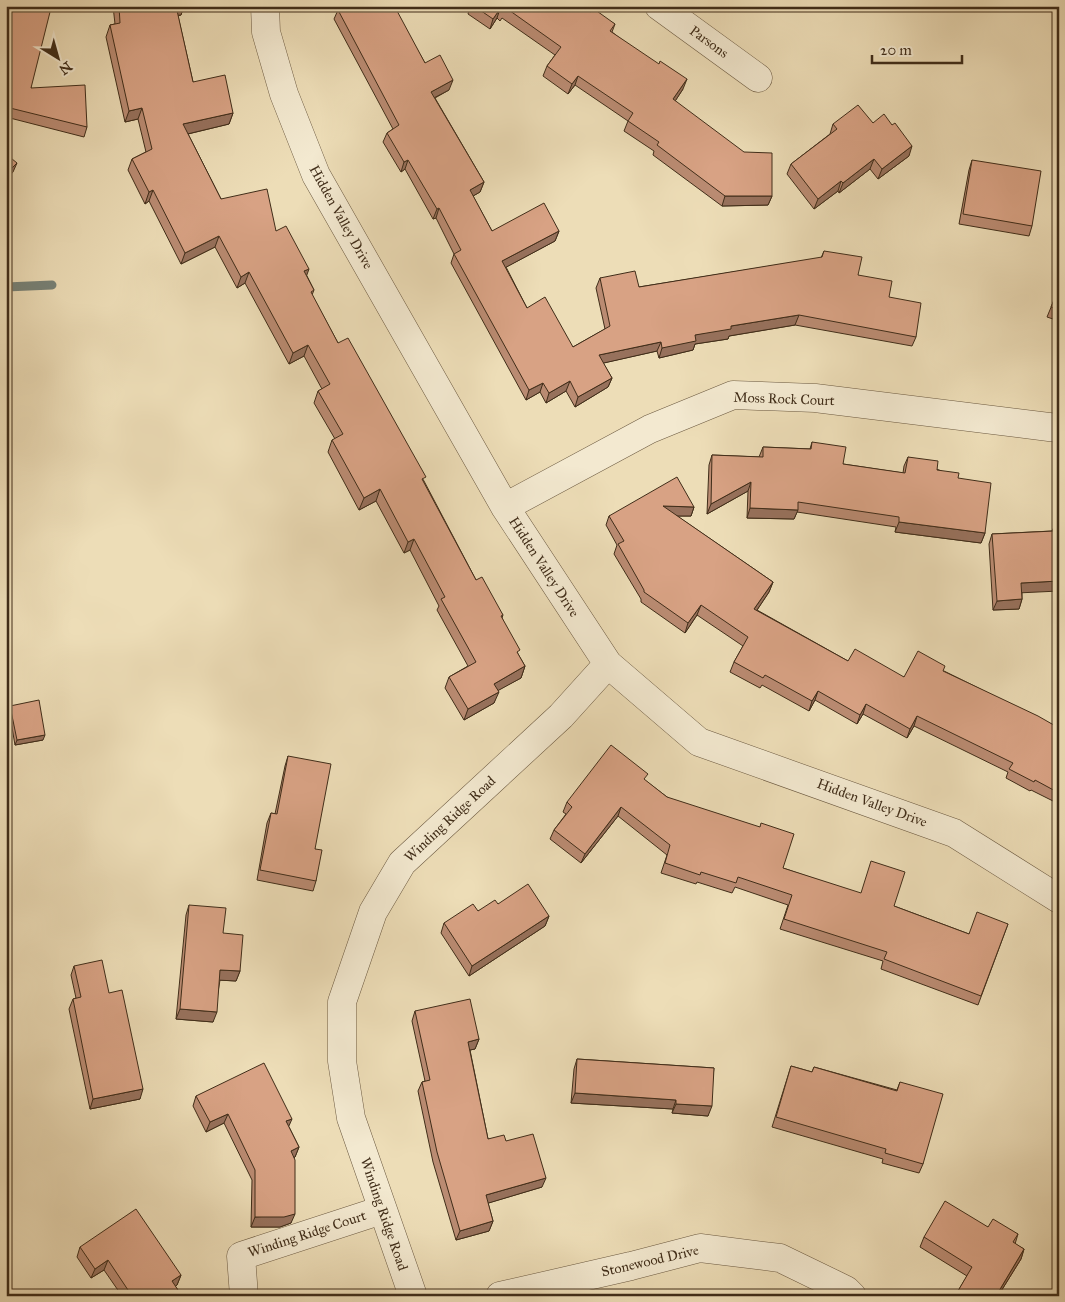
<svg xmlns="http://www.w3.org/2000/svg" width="1065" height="1302" font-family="'IM FELL Great Primer',serif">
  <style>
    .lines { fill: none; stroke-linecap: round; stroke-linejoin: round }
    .stream { stroke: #778278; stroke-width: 9 }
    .minor-casing { stroke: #6b5940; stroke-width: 29 }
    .minor { stroke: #f3e9d0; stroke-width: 28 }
    .wall { fill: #ba8b72; stroke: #402d19 }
    .shaded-wall { fill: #97715c; stroke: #402d19 }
    .building { fill: #d8a284; stroke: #402d19 }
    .labels { text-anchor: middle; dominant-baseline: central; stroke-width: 4; stroke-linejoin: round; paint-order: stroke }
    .street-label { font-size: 14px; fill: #402d19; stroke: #f3e9d0 }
  </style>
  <rect width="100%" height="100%" fill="#edddb7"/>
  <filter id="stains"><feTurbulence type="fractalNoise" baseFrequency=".004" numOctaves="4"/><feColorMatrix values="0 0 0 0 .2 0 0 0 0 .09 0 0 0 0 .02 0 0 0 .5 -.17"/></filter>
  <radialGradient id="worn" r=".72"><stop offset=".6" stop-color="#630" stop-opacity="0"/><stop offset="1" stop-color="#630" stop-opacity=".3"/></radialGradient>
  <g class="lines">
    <path class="stream" d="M6 287 52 285"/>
    <defs>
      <path id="minor" d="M265 6 266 32 284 94 316 175 505 507 608 664 699 742 954 833 1059 899
        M659 6 758 78
        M505 507 650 429 733 395 815 398 1057 428
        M244 1296 241 1256 382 1210
        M413 1296 351 1118 342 1061V1002L373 912 402 863 561 716 608 664
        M500 1296 631 1266 700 1248 780 1258 846 1290 852 1296"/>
    </defs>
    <use href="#minor" class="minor-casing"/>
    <use href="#minor" class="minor"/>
  </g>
  <path class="wall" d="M6 6 31 88 87 127 84 137 6 117Z
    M113 6H184L181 15 178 16 193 82 233 113 229 124 188 134 221 199 276 231 307 276 314 290 312 295 338 343 424 481 476 580 503 615 502 618 518 654 525 666 521 678 498 690 494 703 464 720 445 688 449 677 468 666 437 610 439 606 410 550 404 553 376 501 359 510 328 452 332 440 335 439 314 403 318 391 322 389 304 356 289 364 245 283 237 288 215 247 181 264 149 201 145 204 128 170 132 159 146 152 138 119 125 122 106 37 110 25 115 24Z
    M470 6H583L591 12 615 24 612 32 683 89 675 101 772 196 768 205 722 206 653 155 654 151 624 131 628 121 575 85 568 94 543 76 547 66 555 55 502 18 500 21 497 18 490 29 468 14Z
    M338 10 395 11 425 63 449 90 435 98 484 182 480 192 473 196 492 231H559L555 241 506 267 527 308 573 347 605 329 596 288 600 278 639 287 821 258 824 251 889 297 916 337 912 346 795 325 729 336 728 339 695 344 693 350 659 358 657 351 603 363 612 378 608 387 575 407 566 391 546 403 540 392 526 400 451 263 454 254 436 218 433 219 405 169 401 172 383 142 387 133 393 129 334 19Z
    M873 123 909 156 878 179 870 169 839 193 838 191 814 209 787 174 791 164 830 134 833 124Z
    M972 160 1032 226 1029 236 959 224 969 170Z
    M1059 288V321L1047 317Z
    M812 442 843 464 903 473 904 466 908 457 958 478 985 533 981 543 895 532 896 527 797 512 794 519 747 518 748 491 707 514 709 465 712 455 759 457 763 447 810 449Z
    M694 507 691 516H677L773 582 769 592 757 610 848 661 904 677 944 671 1059 728V804L1031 790 1030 791 1006 778 1008 772 914 726 907 738 863 714 857 724 815 700 809 711 762 685 760 688 730 672 734 662 743 646 697 615 685 633 641 602V599L614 554 617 545 606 525 609 516Z
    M1059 526 1022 593V599L1019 609 993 610 989 544 992 534 1052 531 1054 527Z
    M10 706 43 740 15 745 9 710Z
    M288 756 315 849 316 881 313 891 257 880 267 823 271 813 275 814 285 766Z
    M646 781 667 797 783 868 894 906 969 934 1008 924 978 1005 881 969 883 961 780 929 788 905 735 887 732 893 697 882 696 884 661 873 667 855 618 816 581 863 550 839 554 830 566 814 563 812 567 802Z
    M498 904 549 916 545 926 469 976 441 933 444 923 478 911Z
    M189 905 223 933 240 971 236 981 220 980 213 1022 176 1019 186 915Z
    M74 966 109 993 140 1099 90 1109 69 1009 73 999 76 998 71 975Z
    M1059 998V1012L1054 1009Z
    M415 1011 479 1039 475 1049 470 1050 488 1139 506 1141 542 1187 488 1203 493 1221 489 1231 456 1240 433 1162 418 1091 422 1082 425 1081 412 1021Z
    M577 1059 714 1068 708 1116 672 1113 673 1109 571 1103 574 1069Z
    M791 1066 812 1072 814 1067 897 1090 900 1082 923 1164 919 1173 882 1163 883 1159 772 1127Z
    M196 1096 289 1127 299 1147 295 1157 294 1158 291 1223 280 1227H251L252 1180 224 1123 206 1132 193 1106Z
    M988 1227 1018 1234 1015 1244 1024 1249 1021 1259 998 1296H955L967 1276 920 1247 924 1237Z
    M80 1247 181 1275 177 1285 175 1286 182 1296H122L104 1270 91 1278 77 1257Z"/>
  <path class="shaded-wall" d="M175 6H184L181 15 172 16Z
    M500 9 497 18 490 29 493 19Z
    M578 76 575 85 568 94 572 84Z
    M687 79 683 89 670 109 673 99Z
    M453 80 449 90 428 101 431 92Z
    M142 108 138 119 125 122 129 111Z
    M233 113 229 124 179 136 183 124Z
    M912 146 909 156 878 179 882 169Z
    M874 159 870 169 839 193 843 183Z
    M408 160 405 169 401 172 404 162Z
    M17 163 13 172 6 180V174Z
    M841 181 838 191 814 209 818 199Z
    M484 182 480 192 466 200 470 190Z
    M153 190 149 201 145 204 149 192Z
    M725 196H772L768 205 722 206Z
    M439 208 436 218 433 219 437 209Z
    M559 231 555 241 499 271 502 261Z
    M219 236 215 247 181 264 185 253Z
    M309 269 305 280 304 271Z
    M249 272 245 283 237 288 241 277Z
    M799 315 795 325 729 336 728 339 695 344 693 350 659 358 662 348 695 335 731 326Z
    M661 342 657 351 595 365 599 355Z
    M308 345 304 356 289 364 293 353Z
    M612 378 608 387 575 407 578 397Z
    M570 381 566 391 546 403 549 393Z
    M543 383 540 392 526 400 529 390Z
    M751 482 748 491 707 514 711 504Z
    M380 489 376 501 359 510 364 498Z
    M663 506 694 507 691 516H659Z
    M750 508 798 510 794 519 747 518Z
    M899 522 985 533 981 543 895 532Z
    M414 539 410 550 404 553 408 542Z
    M1059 581V591L1017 593 1021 583Z
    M773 582 769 592 751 619 754 609Z
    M1022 599 1019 609 993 610 997 601Z
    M701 605 697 615 685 633 688 623Z
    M525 666 521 678 490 695 494 684Z
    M818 691 815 700 809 711 812 701Z
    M499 692 494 703 464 720 468 709Z
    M866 704 863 714 857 724 860 715Z
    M917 716 914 726 907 738 910 729Z
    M45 735 43 740 15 745 17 740Z
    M621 807 618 816 581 863 585 854Z
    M549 916 545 926 469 976 472 966Z
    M220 970 240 971 236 981 217 980Z
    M180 1009 217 1012 213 1022 176 1019Z
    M479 1039 475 1049 465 1051 468 1042Z
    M143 1089 140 1099 90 1109 93 1099Z
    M575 1093 676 1100 673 1109 571 1103Z
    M676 1104 712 1106 708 1116 672 1113Z
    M228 1114 224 1123 206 1132 210 1122Z
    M292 1119 288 1128 286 1121Z
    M299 1147 295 1157 287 1161 291 1151Z
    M546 1178 542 1187 482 1205 486 1195Z
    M295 1214 291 1223 280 1227H251L255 1217Z
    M493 1221 489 1231 456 1240 460 1231Z
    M1024 1249 1021 1259 998 1296H996Z
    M108 1260 104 1270 91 1278 95 1269Z
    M181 1275 177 1285 169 1291 172 1281Z"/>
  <path class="building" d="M6 6H40V9L51 8 31 88 85 85 87 127 6 107Z
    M119 6H176L193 82 225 75 233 113 183 124 221 199 267 189 276 231 286 226 309 269 304 271 314 290 311 292 338 343 348 338 426 477 422 479 476 580 482 577 503 615 501 616 520 650 517 652 525 666 494 684 499 692 468 709 449 677 476 662 441 599 445 597 414 539 408 542 380 489 364 498 332 440 343 434 318 391 330 384 308 345 293 353 249 272 241 277 219 236 185 253 153 190 149 192 132 159 152 149 142 108 129 111 110 25 120 23Z
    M344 6H395V11L396 9 425 63 440 55 453 80 431 92 484 182 470 190 492 231 544 203 559 231 502 261 527 308 545 297 573 347 610 326 600 278 635 271 639 287 822 257 824 251 862 257 858 275 892 281 889 297 921 303 916 337 799 315 731 326V329L695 335 696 341 662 348 661 342 599 355 612 378 578 397 570 381 549 393 543 383 529 390 454 254 461 250 439 208 437 209 408 160 404 162 387 133 399 125 338 10Z
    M474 6H583L591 12 594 9 615 24 610 31 659 64 660 61 687 79 673 99 744 152 772 153V196H725L657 145 659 142 628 121 633 113 578 76 572 84 547 66 561 47 506 8 504 11 500 9 493 19Z
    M858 105 873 123 884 114 892 125 895 123 912 146 882 169 874 159 843 183 841 181 818 199 791 164 837 129 833 124Z
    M6 154 17 163 6 174Z
    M972 160 1041 171 1032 226 963 214Z
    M1059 288V310L1051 307Z
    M812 442 846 447 843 464 905 473 908 457 938 461 937 470 959 473 958 478 991 483 985 533 899 522V517L798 502V510L750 508 751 482 711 504 712 455 763 457V447L811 449Z
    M677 477 694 507 663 506 773 582 754 609 848 661 855 649 904 677 918 651 945 666 943 671 1038 716 1059 728V793L1035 780 1034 782 1009 769 1013 763 917 716 910 729 866 704 860 715 818 691 812 701 765 675 763 678 734 662 748 637 701 605 688 623 644 592V590L618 544 624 541 609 516Z
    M1059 526V581L1021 583 1022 599 997 601 992 534 1054 531V527Z
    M39 700 45 735 17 740 10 706Z
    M611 745 648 774 644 779 667 797 760 827 761 823 794 834 783 868 861 893 871 861 905 872 894 906 969 934 977 912 1008 924 981 996 884 959 887 952 784 919 792 895 738 877 736 883 701 872 700 875 665 863 670 845 621 807 585 854 554 830 572 807 567 802Z
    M288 756 331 764 315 849 322 850 316 881 260 870 271 813 277 814Z
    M528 884 549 916 472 966 444 923 473 904 478 911 495 900 498 904Z
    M189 905 226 908 223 933 243 935 240 971 220 970 217 1012 180 1009Z
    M102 960 109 993 122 990 143 1089 93 1099 73 999 81 997 74 966Z
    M470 999 479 1039 468 1042 488 1139 504 1135 506 1141 533 1134 546 1178 486 1195 493 1221 460 1231 437 1152 422 1082 430 1080 415 1011Z
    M577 1059 714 1068 712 1106 676 1104V1100L575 1093Z
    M264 1063 292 1119 286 1121 299 1147 291 1151 295 1160V1214L284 1217H255V1170L228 1114 210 1122 196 1096Z
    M791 1066 812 1072 814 1067 897 1091 900 1082 943 1094 923 1164 885 1153 886 1149 776 1117Z
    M945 1201 988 1227 993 1219 1018 1234 1013 1242 1024 1249 996 1296H955L972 1267 924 1237Z
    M136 1209 181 1275 172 1281 182 1296H132L108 1260 95 1269 80 1247Z"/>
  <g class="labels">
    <g class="street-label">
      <text transform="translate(709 42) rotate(36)">Parsons</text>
      <text transform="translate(341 217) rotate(61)">Hidden Valley Drive</text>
      <text transform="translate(784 399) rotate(2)">Moss Rock Court</text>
      <text transform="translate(544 567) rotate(57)">Hidden Valley Drive</text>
      <text transform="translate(872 803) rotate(20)">Hidden Valley Drive</text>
      <text transform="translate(450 819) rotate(-43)">Winding Ridge Road</text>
      <text transform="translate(384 1214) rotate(71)">Winding Ridge Road</text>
      <text transform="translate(307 1234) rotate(-18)">Winding Ridge Court</text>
      <text transform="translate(650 1261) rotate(-13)">Stonewood Drive</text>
    </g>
  </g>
  <rect width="1065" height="1302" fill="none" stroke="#edddb7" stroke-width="25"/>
  <rect x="8" y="8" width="1050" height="1287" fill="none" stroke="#402d19" stroke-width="2.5"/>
  <rect x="12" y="12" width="1040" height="1277" fill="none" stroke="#402d19"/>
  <g transform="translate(58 58) rotate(143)" stroke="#f3e9d0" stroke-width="4" paint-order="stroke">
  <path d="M0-4L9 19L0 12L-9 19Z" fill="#402d19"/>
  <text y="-8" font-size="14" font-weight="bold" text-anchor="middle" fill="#402d19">N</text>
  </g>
  <path d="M872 55v8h90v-8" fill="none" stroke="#402d19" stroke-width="2.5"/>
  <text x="880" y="55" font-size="15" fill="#402d19" stroke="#f3e9d0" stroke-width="4" paint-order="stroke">20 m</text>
  <rect width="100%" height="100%" filter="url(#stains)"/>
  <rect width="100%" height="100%" fill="url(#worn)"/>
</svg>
